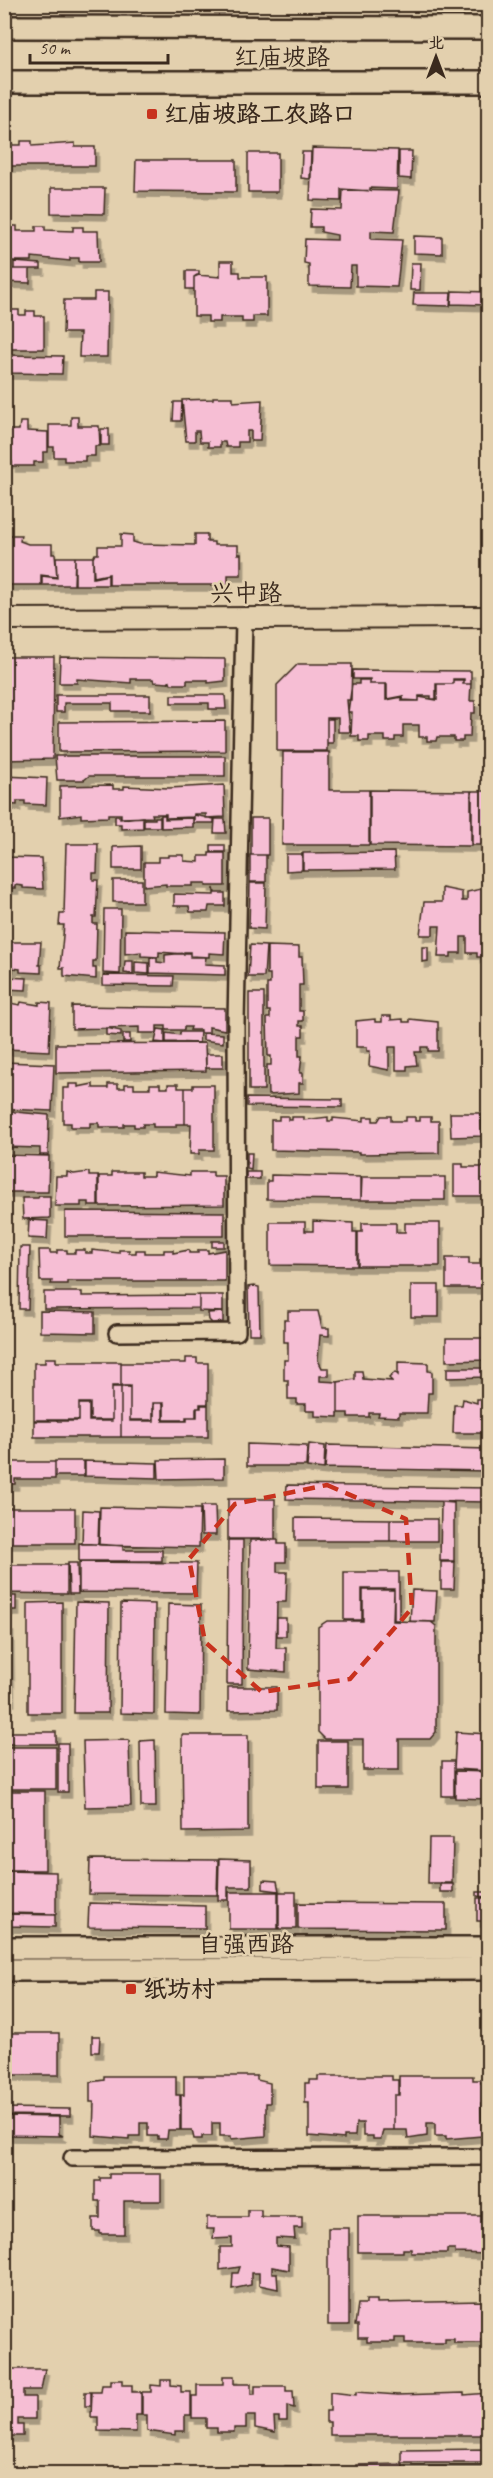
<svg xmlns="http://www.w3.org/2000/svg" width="493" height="2478" font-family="Caveat,'LXGW WenKai TC',sans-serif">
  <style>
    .building { fill: #f6bed4; stroke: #3b2a1e; stroke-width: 1.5; filter: url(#shadow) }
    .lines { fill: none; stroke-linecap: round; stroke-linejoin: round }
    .minor-casing { stroke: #3b2a1e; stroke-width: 20 }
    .tertiary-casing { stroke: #3b2a1e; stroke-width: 24 }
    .secondary-casing { stroke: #3b2a1e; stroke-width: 26 }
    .minor { stroke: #e3d0ae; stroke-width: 15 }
    .tertiary { stroke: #e3d0ae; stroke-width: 20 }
    .secondary { stroke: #e3d0ae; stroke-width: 21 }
    .marked { fill: none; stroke: #c8321e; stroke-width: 4.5; stroke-dasharray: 12 8; stroke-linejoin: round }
    .poi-dot { fill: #c8321e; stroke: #e3d0ae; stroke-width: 2 }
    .labels { text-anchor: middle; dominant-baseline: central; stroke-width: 5; stroke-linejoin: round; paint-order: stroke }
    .street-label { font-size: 24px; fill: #3b2a1e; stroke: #e3d0ae }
    .poi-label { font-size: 24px; font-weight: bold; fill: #3b2a1e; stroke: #e3d0ae; text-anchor: start }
  </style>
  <defs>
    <filter id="shadow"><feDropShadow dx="3.5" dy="6" stdDeviation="0" flood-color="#0004"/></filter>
  </defs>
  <rect width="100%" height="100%" fill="#e3d0ae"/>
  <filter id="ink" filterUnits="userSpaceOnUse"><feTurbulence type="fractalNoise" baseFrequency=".0167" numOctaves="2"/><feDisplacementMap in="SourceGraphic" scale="12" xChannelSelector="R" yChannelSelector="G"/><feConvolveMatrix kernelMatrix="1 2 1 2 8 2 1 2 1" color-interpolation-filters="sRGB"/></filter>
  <g filter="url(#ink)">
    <path class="building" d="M21 141H32V146L75 143V147H95V166H4V145H21Z
      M312 148 398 150 397 189 370 188V191L341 189V201L310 200Z
      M399 151H412L411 179 399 178Z
      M302 152H311L310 179 301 178Z
      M248 153H278V192H248Z
      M136 160H236V192L135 191Z
      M51 188H105L104 214 51 213Z
      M343 190 399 191 394 232 371 231V239L402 240 397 287 356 286V266H351L350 287 309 286V264L304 263 305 239 337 240V235L321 232V227H310L311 209 342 210Z
      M8 226H17V231H36V226H45V230L73 231V227H83V231H98L99 262H79V258H70V261L32 257V261H4V230H8Z
      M414 236 442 237V254L414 253Z
      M220 261H233V272H240V277H267V316H253V322H242V317H220V322H208V316H194V277L197 275 220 277Z
      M14 262 41 264V269H14Z
      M411 263H421L420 290H410Z
      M4 269H30V283L4 282Z
      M186 271H199V275L194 277V289H186Z
      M452 291 488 292V305L451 304Z
      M94 292H108L107 357H79L80 333H63L64 300H94Z
      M414 293H451L450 306 413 305Z
      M9 310H19V315H26V311H35V316H44V349H4V315H9Z
      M7 355 63 356 62 374 7 373Z
      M213 397H233V402L262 400 260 441H251V431H247V442H238V447H226L225 442H220V447H208V442H200L199 431H195V441H186L182 400 213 399Z
      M174 402H182L181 421H173Z
      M71 417H78V426H99L100 446H95V456H85V461H64V457H54V447H49V425H71Z
      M20 422H27V431L48 432V452H43V462H34V466H12V462H4V430H19Z
      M101 429H109V445H101Z
      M4 468H7L6 543H4Z
      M121 534 133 535V542L140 544 195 545V534H207V542H214V545H238V554H241V575H228V585H109V574L94 577 93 558 95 554H98V546H121Z
      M9 535H21L20 541 28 544H52V554H55L57 577 41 575V585H4V545H9Z
      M56 557H75L74 585H42V576L57 578Z
      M75 557H93V578L108 575V585H75Z
      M4 657H54L53 759 4 760Z
      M60 657 225 659V681L208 683V680H187V684H171L170 681 168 683 154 682 153 679H131V683L77 679V683H59Z
      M298 664H352L351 700H347L350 732H338V718H327V751H277V685Z
      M353 670 471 671V684H464V679H453V684H436V699H431V696H419V701L403 700V696L387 699V684H370V679H353Z
      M359 680H369V684H386V700L402 697V701H419V697L437 700V684H453V680H463V684H471L470 701H475V713H471L470 737H463V741H454V737H437L436 741H427V737H419V725H403V737H395V741H385V736H369V741H359V736H351L352 712H348L352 684H359Z
      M56 695H150V711H112V703H64V712H56Z
      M171 695H225L226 709H209V703H171Z
      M327 719H333V743H327Z
      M225 721V751L59 752V722Z
      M283 752H329V790H369V845H282Z
      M55 756H225V776H89L84 780H57Z
      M4 776 47 778 46 805 25 804V801H17V805L4 804Z
      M113 785V789H124V786L169 788 224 785 225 817 206 818V814H194V817L166 818V814H152L153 817 121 818V814H108V817L81 818V814L60 817V786Z
      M370 790 471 791V846L370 845Z
      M472 791H488V845H472Z
      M161 815H165V819L193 818V827L161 828Z
      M194 815 214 819V823H194Z
      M115 816H120V819L143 817V828L121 829V824H115Z
      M155 817H160V827H144V819H155Z
      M251 818H268V855H251Z
      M215 819H225L226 833H214Z
      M66 844H98L97 873H93V880H98L96 917H93V924H97L96 961H93V968H96V979L64 976V968H60L64 925H59L60 914H64Z
      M211 845H225V852H211Z
      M141 846V869H113V847Z
      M394 852 395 869 303 870V853Z
      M209 853H225V886H206V883H193V886H166V884L144 886V862H158V857H168V855H184V861L199 862V856H209Z
      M286 854H302V870L286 871Z
      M250 855H266V882H250Z
      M4 857 41 858 43 889 23 888V886L15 885V888H4Z
      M113 880H142V902H113Z
      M250 883H266L265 929 249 928Z
      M214 888 215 893H225V906H209L208 912H190L189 906H174V894L214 895Z
      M442 888 462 892V901H467V892L486 888 488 957H477V953H467V937H461V953H451V957H438L440 926H433V935H420L424 902H442Z
      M104 909H121L120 974 103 973Z
      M125 930 225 932 224 954 209 953V957L190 956V952H184V954L159 952V957L141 956V952L125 954Z
      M4 942H41L39 965H41V973L20 972V969L13 968V972H4Z
      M250 945 266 946 264 977H248Z
      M267 946 299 947V957H302L303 985H299V1011H303V1021H299V1026H303V1036H299V1056H302L300 1073H303V1083H299V1093L268 1095 267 1065H271V1056H268L267 1018H270V1011H267V984H270V974H267Z
      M422 947H428V961L422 962Z
      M185 953H190V957H206L205 964 225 965V975L150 973V958H157V962L165 963V955Z
      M125 961H133V974L124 973Z
      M135 962 149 963V974L135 973Z
      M4 975 5 977 27 978 26 990 4 989Z
      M103 975 174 976 173 986 103 985Z
      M249 993H264V1090H249Z
      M4 1002 20 1005 21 1002 39 1005V1002L51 1003 49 1051 4 1049Z
      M72 1006 225 1008V1030L209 1027V1033H200V1030H190L191 1027H184V1030H166V1026H157V1033H139V1027L72 1029Z
      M382 1016H391V1020L403 1019V1022H410V1019L438 1022V1051H428V1047H421V1052H415L417 1065 407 1066V1070H396V1047H389V1070L369 1066 370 1051H367V1047H356V1021L375 1019V1022H382Z
      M106 1028 121 1031V1036L106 1035Z
      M158 1029 165 1030V1043L155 1042Z
      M180 1032H200L199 1043 166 1042V1033L180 1035Z
      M203 1033 223 1034V1043L203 1040Z
      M123 1034H130V1042H123Z
      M205 1043 206 1071 56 1073V1044Z
      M206 1054H223V1068H206Z
      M4 1062 54 1064 52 1111 4 1109Z
      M69 1084H78V1087L93 1084V1088H108V1084H118V1088H125V1084H134V1088H150V1084H160V1088H168V1084H178V1088H185V1124H176V1127H153V1124H143V1127H134V1124H124V1127H99V1123H90V1127H71V1123H63V1088H69Z
      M193 1085H214V1150H199V1154H190L191 1124H185V1088H193Z
      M247 1098 342 1099V1107L247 1106Z
      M4 1111 49 1115 48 1155H40V1148L4 1147Z
      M450 1113H481L482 1136 451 1137Z
      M279 1116H288V1120H292V1117H304V1120L328 1117V1121H333V1118L364 1121V1117H373V1121H378L381 1116H391V1121H406V1117H415V1121H420V1117H431V1121H439V1153L359 1154V1152L271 1150V1120H279Z
      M247 1153H252L251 1170 247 1169Z
      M4 1155 49 1156 48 1192H4Z
      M454 1164H463V1167H488V1196H454Z
      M67 1172 74 1174 89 1172V1176H98V1206H89V1202H81V1206H55L56 1176H67Z
      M112 1172H141V1176H153V1172L190 1176V1172H213V1176H224V1205L99 1206V1176H112Z
      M246 1172H260V1179H246Z
      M271 1175 361 1177V1200L267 1199V1181H271Z
      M362 1177H445V1200H361Z
      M39 1196H50V1218L23 1219 22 1198H38Z
      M65 1211 224 1212V1236H65Z
      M29 1220 48 1221 47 1239 28 1238Z
      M313 1221 353 1223V1232H357V1266L270 1265V1222H305V1231H313Z
      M362 1223H396V1232H405V1223H440V1266H358V1232H362Z
      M212 1241H224V1247H212Z
      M20 1247H30L28 1309H19Z
      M39 1250H50V1253H57V1250H67V1253H75V1250H85V1253H92V1250L119 1253V1250H129V1253H136V1250H145V1253H164V1250H173V1253L189 1250V1253H198V1250H208V1253L225 1250V1281H67V1284H51L52 1281H40Z
      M446 1258H469V1264H480V1259H488V1288H446Z
      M411 1285H439V1317H411Z
      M254 1286 259 1287 260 1334H249L248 1287Z
      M44 1292H82V1296L199 1295V1308L44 1309Z
      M199 1295H223V1312L199 1311Z
      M40 1311 95 1312V1333L40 1332Z
      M288 1311H318L322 1328H329V1336L320 1335 318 1360 322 1368H329V1376H320V1381L338 1382V1417L315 1416V1411H306V1404H297V1399H288V1380H284V1360H288V1342H284V1320H288Z
      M223 1312V1322L212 1323 209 1320 208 1313Z
      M446 1338H488V1360L446 1361Z
      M45 1358H56V1362H121V1386H112V1420H90V1403H79V1420H34V1363H45Z
      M186 1358H197V1363H208V1404H200V1408H196V1417H186V1420H164V1403H153V1420H130V1386H121V1363H186Z
      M398 1362 428 1363V1371L432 1372V1393H428L427 1413H399V1417L378 1416 379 1413H369V1417H348V1413H338V1382L355 1379V1371H362L363 1379 392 1381 389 1378 395 1372 398 1375Z
      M447 1368H488V1377L447 1378Z
      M112 1387H121V1437H34V1421H79V1404H89V1421H112Z
      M121 1387H130V1421H154V1403H163V1421H187V1417H197V1408H201V1405H208V1437H121Z
      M463 1399 477 1403V1399H483V1404H488V1433H453L454 1405H462Z
      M247 1444 307 1446 306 1466H247Z
      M309 1444 325 1446 324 1469 307 1467Z
      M327 1445 488 1449V1471L325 1468Z
      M224 1459V1478L159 1479 158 1460Z
      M55 1461H84V1476H55Z
      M85 1461 157 1463V1478L85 1476Z
      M4 1462H55V1479H15V1484H4Z
      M287 1485 488 1488V1502L286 1499Z
      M228 1499H275V1539H228Z
      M441 1502 454 1503V1561H440Z
      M201 1506H215L216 1535H202Z
      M100 1507 200 1509 199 1547 99 1545Z
      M4 1508H75V1543H4Z
      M83 1510 99 1511 98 1544H82Z
      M295 1518 390 1519V1541H295Z
      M390 1519H437V1541H390Z
      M228 1540H243L242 1684H227Z
      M250 1540H278V1544H286V1562H277V1572H287L286 1602H277L276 1648H286V1672L248 1669Z
      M79 1543 123 1546V1550H162V1561H79Z
      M79 1562 197 1563 196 1593 79 1592Z
      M441 1562H455L454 1589H441Z
      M68 1563H77L78 1594H69Z
      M4 1565H67V1594L4 1593Z
      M344 1572H399V1620H394V1589H362V1620H344Z
      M363 1590H394L393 1621 431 1622 436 1626V1732L430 1739H399V1770H363V1739H325L318 1732V1627L327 1621H363Z
      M412 1590 437 1591 435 1622 410 1621Z
      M4 1596H16V1610H4Z
      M62 1602V1713H28V1603Z
      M76 1602 109 1603 108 1713H74Z
      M121 1603 155 1604 154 1714 120 1713Z
      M168 1604 201 1605 200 1715 166 1714Z
      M277 1618H286V1636H277Z
      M4 1626H10L11 1700H4Z
      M228 1687H277V1710L228 1711Z
      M4 1732H56V1744H4Z
      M456 1732 488 1734V1771L454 1769Z
      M182 1735H248V1831L183 1832Z
      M129 1740 131 1806 85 1807 83 1741Z
      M155 1740 156 1807H141L140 1741Z
      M318 1741H348V1789H318Z
      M58 1743H68V1792H58Z
      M4 1747H56V1789H4Z
      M442 1761H454V1796H442Z
      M455 1771 488 1772V1799L455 1798Z
      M4 1791H45V1870H4Z
      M429 1838H453L452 1883H428Z
      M90 1859 218 1860 217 1895 89 1894Z
      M219 1859 251 1860V1887H228V1900H218Z
      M4 1871 56 1872V1914L4 1913Z
      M263 1880 277 1881 279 1891 263 1889Z
      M440 1884H453V1892H440Z
      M229 1892H278V1929H229Z
      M279 1892H296V1929H279Z
      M477 1892H488V1897L477 1896Z
      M477 1898H488V1921H477Z
      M89 1903 205 1906V1928L88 1927Z
      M298 1903 446 1904V1930L298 1929Z
      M4 1914 55 1915V1927L4 1926Z
      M4 2033H59V2075H4Z
      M92 2036H100L99 2052H92Z
      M104 2076H176V2095H180V2130H168L167 2139H158V2136H148V2123H140V2136H129V2139L93 2136 94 2102H90V2082L104 2080Z
      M184 2076H257V2080L270 2083V2103H266V2136L231 2139V2136H220V2123H212V2136H202V2139H194L192 2130H181V2095H184Z
      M318 2076H392V2080H398V2095H394V2130H383L381 2139H373V2136H363V2123H356L355 2136H344V2139L309 2136V2103H305V2083H309V2080H318Z
      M399 2076H473V2080H481V2083H484V2103H481L482 2136 446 2139V2136H435V2123H427V2136L408 2139 407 2130H394V2095H399Z
      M4 2108 70 2109V2116L4 2115Z
      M4 2116 59 2117V2134L63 2136 4 2135Z
      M109 2174H161V2201H124V2234H100V2231H93V2218H100V2201H95V2181H100V2178H109Z
      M248 2210H261V2217H302V2228H294L295 2239 276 2238V2246L289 2247V2270L272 2267V2273H277L278 2289 259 2285V2273H251V2285L232 2289 233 2273H238L240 2267 220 2270V2247H232V2238L213 2239 214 2229H207V2217H248Z
      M358 2216H488V2254L455 2253V2249H447V2253H411V2249H403V2252H358Z
      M328 2228H349V2325H328Z
      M366 2300H377V2303L483 2301V2305H488V2339H481V2343H454V2339H445V2343H405V2338H395V2342H367V2338H358V2325H355L358 2304H366Z
      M4 2363H8V2369H45L41 2390H23V2397H35V2419H18V2425H23V2436H5Z
      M223 2377H234V2384H251V2394H255V2386H286V2391H293L294 2408 287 2406V2421H279V2417H274L275 2432 255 2428V2416H246V2428H234V2432H217V2428H206V2418H192V2396H197V2385H223Z
      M111 2380H122V2385H132V2392H141V2415H136V2432L98 2431V2417H91L92 2392H101L102 2385H111Z
      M161 2380H171V2385L181 2386V2392H191V2415H185V2431H175V2435L147 2431V2415H142V2392H151V2385L161 2386Z
      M85 2392H91V2406H85Z
      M330 2392 356 2395V2392L398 2395 464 2393V2395L488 2393V2435H330V2422H326V2411H330Z
      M488 2449V2463H402V2450Z
      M403 2464V2471H357V2465Z
      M285 2466H312V2474H285Z
      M34 2468V2474H4V2469Z
      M312 2469H352V2474H312Z
      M220 2470V2474H34V2472Z
      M244 2470H263V2474H244Z
      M357 2472H403V2474H357Z"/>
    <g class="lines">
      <defs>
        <path id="minor" d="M117 1333 237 1332 236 1023 244 618
          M72 2158 488 2157"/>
        <path id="tertiary" d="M4 619 488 617"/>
        <path id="secondary" d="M4 27 488 28
          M4 82H488
          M4 1948H488
          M4 1970 488 1969"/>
      </defs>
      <use href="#minor" class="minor-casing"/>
      <use href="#tertiary" class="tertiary-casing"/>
      <use href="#secondary" class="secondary-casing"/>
      <use href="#minor" class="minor"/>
      <use href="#tertiary" class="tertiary"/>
      <use href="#secondary" class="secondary"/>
    </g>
  </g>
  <path class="marked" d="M327 1485 406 1519 412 1608 350 1679 262 1692 205 1642 189 1559 235 1504Z"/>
  <g class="poi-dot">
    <rect x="146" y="108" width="12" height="12" rx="3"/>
    <rect x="125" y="1983" width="12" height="12" rx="3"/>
  </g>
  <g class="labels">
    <g class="street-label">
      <text x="282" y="57">红庙坡路</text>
      <text x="246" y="593">兴中路</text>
      <text x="246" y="1944">自强西路</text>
    </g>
    <g class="poi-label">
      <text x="164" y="114">红庙坡路工农路口</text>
      <text x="143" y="1989">纸坊村</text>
    </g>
  </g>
  <rect width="493" height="2478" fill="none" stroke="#e3d0ae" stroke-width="24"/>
  <rect x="12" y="12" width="469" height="2454" fill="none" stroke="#3b2a1e" stroke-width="2" filter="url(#ink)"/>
  <g transform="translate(436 57)" stroke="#e3d0ae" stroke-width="4.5" paint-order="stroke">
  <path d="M0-4.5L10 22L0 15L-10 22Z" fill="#3b2a1e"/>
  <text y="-9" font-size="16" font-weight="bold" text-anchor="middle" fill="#3b2a1e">北</text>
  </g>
  <path d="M30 54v9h138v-9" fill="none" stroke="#3b2a1e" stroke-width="3"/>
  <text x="39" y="54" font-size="18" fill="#3b2a1e" stroke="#e3d0ae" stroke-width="4.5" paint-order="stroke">50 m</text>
</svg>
